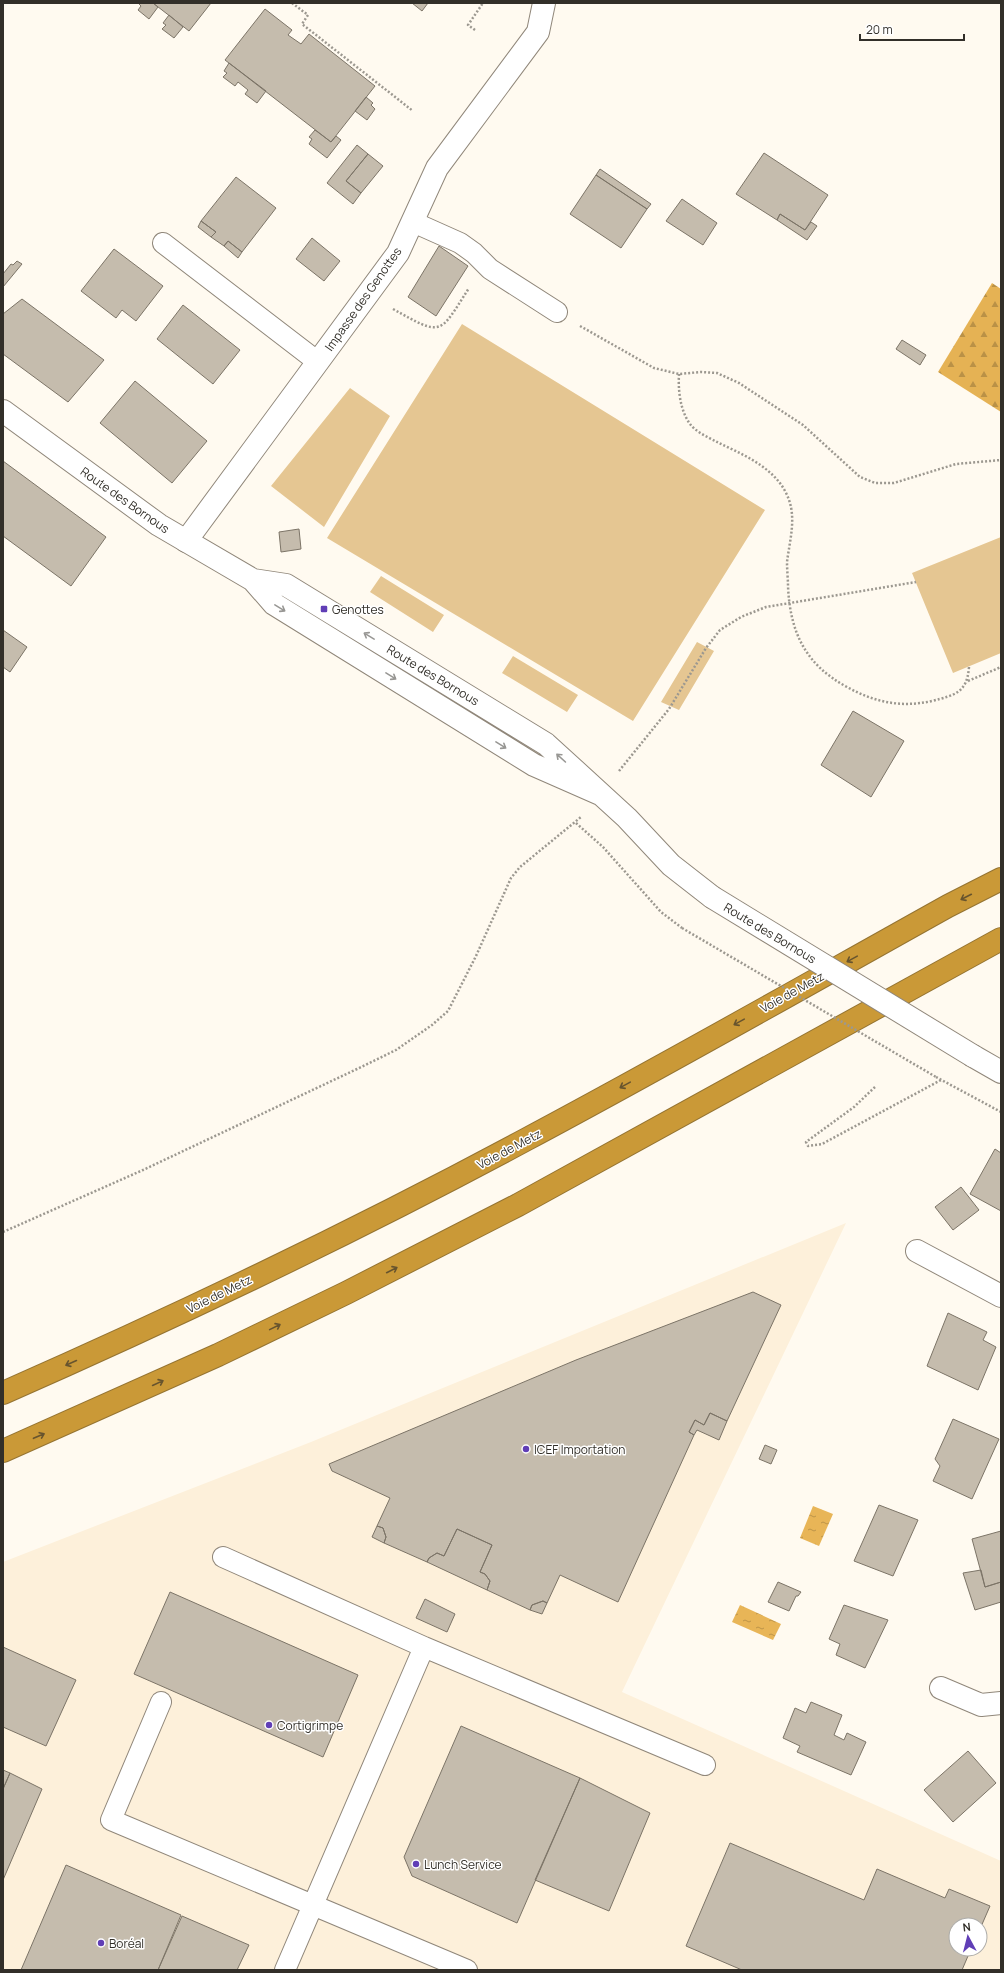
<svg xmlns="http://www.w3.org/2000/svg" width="1004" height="1973" font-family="Manrope,sans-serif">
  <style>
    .built { fill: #fdf0da; fill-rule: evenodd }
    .grass { fill: #e5c692 }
    .forest { fill: url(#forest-firs) }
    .water { fill: url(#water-ripples) }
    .building { fill: #c5bcad; stroke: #7c7467 }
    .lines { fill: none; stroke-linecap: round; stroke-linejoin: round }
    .lane-casing { stroke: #90877a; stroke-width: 22 }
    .street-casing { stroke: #90877a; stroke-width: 24 }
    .secondary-casing { stroke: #90877a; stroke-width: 24 }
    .highway-casing { stroke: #957432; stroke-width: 24 }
    .path { stroke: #9c9890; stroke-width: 2.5; stroke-dasharray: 2 2; stroke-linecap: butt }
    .lane { stroke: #fff; stroke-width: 20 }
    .street { stroke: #fff; stroke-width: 22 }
    .secondary { stroke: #fff; stroke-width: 22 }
    .highway { stroke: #ca9937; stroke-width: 22 }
    .secondary-bridge-casing { stroke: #90877a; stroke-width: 24; stroke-linecap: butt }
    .path-bridge { stroke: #9c9890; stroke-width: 2.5; stroke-dasharray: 2 2; stroke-linecap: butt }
    .secondary-bridge { stroke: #fff; stroke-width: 22 }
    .oneway { stroke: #989794 }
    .oneway2 { stroke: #67542e }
    .poi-dot { fill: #603eb6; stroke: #fff; stroke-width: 1.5 }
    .labels { text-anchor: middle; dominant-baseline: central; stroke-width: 3; stroke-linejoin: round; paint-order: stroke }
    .street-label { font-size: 12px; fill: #322f29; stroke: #fff }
    .poi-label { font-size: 12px; fill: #322f29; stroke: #fff; text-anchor: start }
  </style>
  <defs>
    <pattern id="forest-firs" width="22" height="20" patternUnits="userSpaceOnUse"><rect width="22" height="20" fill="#e5b254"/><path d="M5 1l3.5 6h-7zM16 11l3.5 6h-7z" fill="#ba9146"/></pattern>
    <pattern id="water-ripples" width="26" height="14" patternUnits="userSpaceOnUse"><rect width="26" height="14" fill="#e8b557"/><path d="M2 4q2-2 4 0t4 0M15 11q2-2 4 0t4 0" fill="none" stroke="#bd9448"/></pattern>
  </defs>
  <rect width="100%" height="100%" fill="#fffaf0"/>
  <path class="built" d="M846 1223 622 1692 1001 1861V1970H3V1562L311 1442ZM956 1925H980V1949H956Z"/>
  <path class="grass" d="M462 324 765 510 633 721 327 538Z
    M350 388 390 416 324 527 271 486Z
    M1001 537V653L953 673 912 573Z
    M381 576 444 615 433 632 370 592Z
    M697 642 714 651 679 710 661 702Z
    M513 656 578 695 567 712 502 673Z"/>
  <path class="forest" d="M992 283 1001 289V412L938 372Z"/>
  <path class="water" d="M813 1506 833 1514 819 1546 800 1538Z
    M740 1605 781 1624 773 1640 732 1622Z"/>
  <path class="building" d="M138 3H153L158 7 149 19 138 10 141 6Z
    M153 3H211L189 31Z
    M412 3H428L422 11Z
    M265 9 292 30 288 35 301 44 309 34 375 86 331 142 225 60Z
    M169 15 183 27 174 38 162 29 166 25 163 23Z
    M229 63 266 91 257 103 245 94 248 90 238 82 235 86 223 77 227 73 224 71Z
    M366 97 373 103 371 105 375 109 367 120 355 111Z
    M315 130 331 142 336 136 341 140 327 158 309 144 312 139 309 137Z
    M357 145 368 154 346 181 361 193 353 204 327 183Z
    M764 153 828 195 805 230 780 214 777 220 736 194Z
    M368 154 383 166 361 193 346 181Z
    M600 169 651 204 647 209 596 175Z
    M596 175 647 209 621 248 570 214Z
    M236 177 276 208 242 252 228 241 224 246 211 237 216 232 201 221Z
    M682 199 717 223 703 245 666 221Z
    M780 214 805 230 811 222 817 226 807 240 777 220Z
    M201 221 216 232 211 237 198 227Z
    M312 238 340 261 324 281 296 259Z
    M228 241 242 252 238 258 224 246Z
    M439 246 468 266 436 316 408 297Z
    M114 249 163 286 136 321 122 310 116 318 81 291Z
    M17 261 22 264 3 287V274L11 264 13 265Z
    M22 299 104 360 68 402 3 354V314Z
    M183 305 240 350 213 384 157 339Z
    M902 340 926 355 920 365 896 349Z
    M135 381 207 441 172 483 100 423Z
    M3 461 106 537 71 586 3 536Z
    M299 529 301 549 281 552 279 532Z
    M3 630 27 647 10 672 3 667Z
    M853 711 904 741 871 797 821 765Z
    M995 1149 1001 1153V1211L970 1194Z
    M961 1187 979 1210 953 1230 935 1207Z
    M753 1292 781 1305 727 1421 710 1413 704 1425 695 1420 689 1432 694 1435 618 1602 560 1575 547 1603 543 1601 532 1605 530 1610 487 1590 490 1581 485 1574 480 1572 492 1545 457 1529 444 1556 437 1553 429 1558 427 1562 384 1543 386 1537 383 1528 377 1526 390 1498 332 1471 329 1464 576 1360Z
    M948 1313 987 1332 983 1340 996 1347 978 1390 927 1366Z
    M710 1413 727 1421 719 1440 697 1430 694 1435 689 1432 695 1420 704 1425Z
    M953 1419 999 1439 972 1499 933 1481 940 1466 935 1459Z
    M765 1445 777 1450 771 1464 759 1459Z
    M879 1505 918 1520 893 1576 854 1561Z
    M377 1526 383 1528 386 1537 384 1543 372 1537Z
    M457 1529 492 1545 480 1572 485 1574 490 1581 487 1590 427 1562 429 1558 437 1553 444 1556Z
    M1001 1531V1582L985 1587 972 1539Z
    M981 1570 985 1587 1001 1582V1602L975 1610 963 1573Z
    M778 1582 801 1592 798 1596H796L789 1611 768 1602Z
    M170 1592 358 1675 323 1757 134 1674Z
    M425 1599 455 1614 447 1632 416 1618Z
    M543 1601 547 1603 542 1614 530 1610 532 1605Z
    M844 1605 888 1620 865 1668 836 1655 840 1644 829 1639Z
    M3 1647 76 1680 46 1746 3 1727Z
    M811 1702 842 1715 834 1735 844 1740 847 1733 866 1742 851 1775 797 1752 800 1746 783 1738 795 1708 806 1713Z
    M461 1726 580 1778 517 1923 412 1876 404 1857Z
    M968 1751 996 1783 953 1822 924 1790Z
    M3 1770 10 1773 3 1789Z
    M10 1773 42 1789 3 1880V1789Z
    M580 1778 650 1813 609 1911 535 1880Z
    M730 1843 864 1900 877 1869 945 1898 949 1889 990 1906 980 1929V1925H956V1949H971L962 1970H742L686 1946Z
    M66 1865 181 1915 158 1970H21Z
    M182 1916 249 1945 237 1970H158Z"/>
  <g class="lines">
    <defs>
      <path id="lane" d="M413 222 460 243 474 253 490 269 557 312
        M163 243 318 362
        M223 1557 424 1647
        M161 1702 111 1820 467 1970
        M285 1970 424 1647 705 1765"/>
      <path id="street" d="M186 541 398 253 437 168 538 32 544 3
        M917 1251 1001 1296
        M941 1688 981 1705 1001 1703"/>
      <path id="secondary" d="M3 411 159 525 253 580 274 604 534 765 600 794
        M253 580 286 585 546 744 627 818 671 865 712 897
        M973 1056 1001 1072"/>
      <path id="highway" d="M3 1393C180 1315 356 1231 527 1139 668 1064 808 984 948 906L1001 879
        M3 1451 218 1355 346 1293 518 1205 1001 939"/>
    </defs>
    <use href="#lane" class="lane-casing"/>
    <use href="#street" class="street-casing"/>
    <use href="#secondary" class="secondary-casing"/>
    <use href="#highway" class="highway-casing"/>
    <path class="path" d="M292 3 308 15 302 24 413 111
      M475 30 468 25 483 3
      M393 309C443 337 439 335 469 288
      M580 326 654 368 679 374 701 372 717 373 739 383 803 425 860 477 875 483H894L956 464 1001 460
      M679 374C678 390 680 410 690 424 696 432 706 436 715 441 739 453 771 465 785 491 798 514 790 538 787 562 787 570 788 579 788 586 790 633 806 665 847 687 874 702 901 708 932 701 955 695 967 693 969 667
      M968 681 1001 667
      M619 771 669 709 706 648 720 630 741 617 766 607 916 582
      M576 823 603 847 661 912 682 928
      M936 1077 1001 1112
      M875 1087 854 1107 806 1142 808 1146 822 1144 941 1080
      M3 1232 143 1170 357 1069 396 1050 432 1025 448 1011 476 956 511 878 520 867 581 817"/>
    <use href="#lane" class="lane"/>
    <use href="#street" class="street"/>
    <use href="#secondary" class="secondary"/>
    <use href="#highway" class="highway"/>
    <defs>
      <path id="secondary-bridge" d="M712 897 973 1056"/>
    </defs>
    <use href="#secondary-bridge" class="secondary-bridge-casing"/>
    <path class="path-bridge" d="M682 928 936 1077"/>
    <use href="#secondary-bridge" class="secondary-bridge"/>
  </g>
  <defs><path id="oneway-shaft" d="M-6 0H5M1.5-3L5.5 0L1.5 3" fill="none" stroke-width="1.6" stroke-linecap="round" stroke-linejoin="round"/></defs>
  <g class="oneway">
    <use href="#oneway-shaft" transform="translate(280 608) rotate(31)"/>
    <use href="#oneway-shaft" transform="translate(369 636) rotate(-149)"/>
    <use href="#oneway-shaft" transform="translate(391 676) rotate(32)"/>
    <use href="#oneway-shaft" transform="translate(501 745) rotate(32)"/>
    <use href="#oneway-shaft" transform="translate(561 758) rotate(-138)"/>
  </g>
  <g class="oneway2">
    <use href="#oneway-shaft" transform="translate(966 897) rotate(153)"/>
    <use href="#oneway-shaft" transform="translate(852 959) rotate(151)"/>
    <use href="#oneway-shaft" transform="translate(739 1022) rotate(151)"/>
    <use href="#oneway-shaft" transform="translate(625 1085) rotate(151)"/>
    <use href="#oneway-shaft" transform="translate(392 1270) rotate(-27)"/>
    <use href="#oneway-shaft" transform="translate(275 1327) rotate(-26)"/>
    <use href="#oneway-shaft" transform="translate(71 1363) rotate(156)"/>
    <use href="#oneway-shaft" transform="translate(158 1383) rotate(-25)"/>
    <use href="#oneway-shaft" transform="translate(39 1436) rotate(-23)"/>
  </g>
  <g class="poi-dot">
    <rect x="320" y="605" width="8" height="8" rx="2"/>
    <circle cx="526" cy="1449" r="4"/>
    <circle cx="269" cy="1725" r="4"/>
    <circle cx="416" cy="1864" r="4"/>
    <circle cx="101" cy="1943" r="4"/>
  </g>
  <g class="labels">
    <g class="street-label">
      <text transform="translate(363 299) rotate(-55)">Impasse des Genottes</text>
      <text transform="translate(125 500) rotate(35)">Route des Bornous</text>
      <text transform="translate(433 675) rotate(31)">Route des Bornous</text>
      <text transform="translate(770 933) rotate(31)">Route des Bornous</text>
      <text transform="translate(792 992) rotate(-29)">Voie de Metz</text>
      <text transform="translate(509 1149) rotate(-28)">Voie de Metz</text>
      <text transform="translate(219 1294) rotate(-26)">Voie de Metz</text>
    </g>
    <g class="poi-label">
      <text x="332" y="609">Genottes</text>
      <text x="534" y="1449">ICEF Importation</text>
      <text x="277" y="1725">Cortigrimpe</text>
      <text x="424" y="1864">Lunch Service</text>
      <text x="109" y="1943">Boréal</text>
    </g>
  </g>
  <rect width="1004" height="1973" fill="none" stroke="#322f29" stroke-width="8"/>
  <g transform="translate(968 1937) rotate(353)"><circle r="19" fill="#ffffff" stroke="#adaca9"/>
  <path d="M0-3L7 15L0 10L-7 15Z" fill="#603eb6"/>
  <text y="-6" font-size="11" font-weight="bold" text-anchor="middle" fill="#322f29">N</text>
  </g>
  <path d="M860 34v6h104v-6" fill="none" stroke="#322f29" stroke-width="2"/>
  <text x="866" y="34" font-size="12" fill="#322f29" stroke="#ffffff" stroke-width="3" paint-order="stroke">20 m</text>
</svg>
